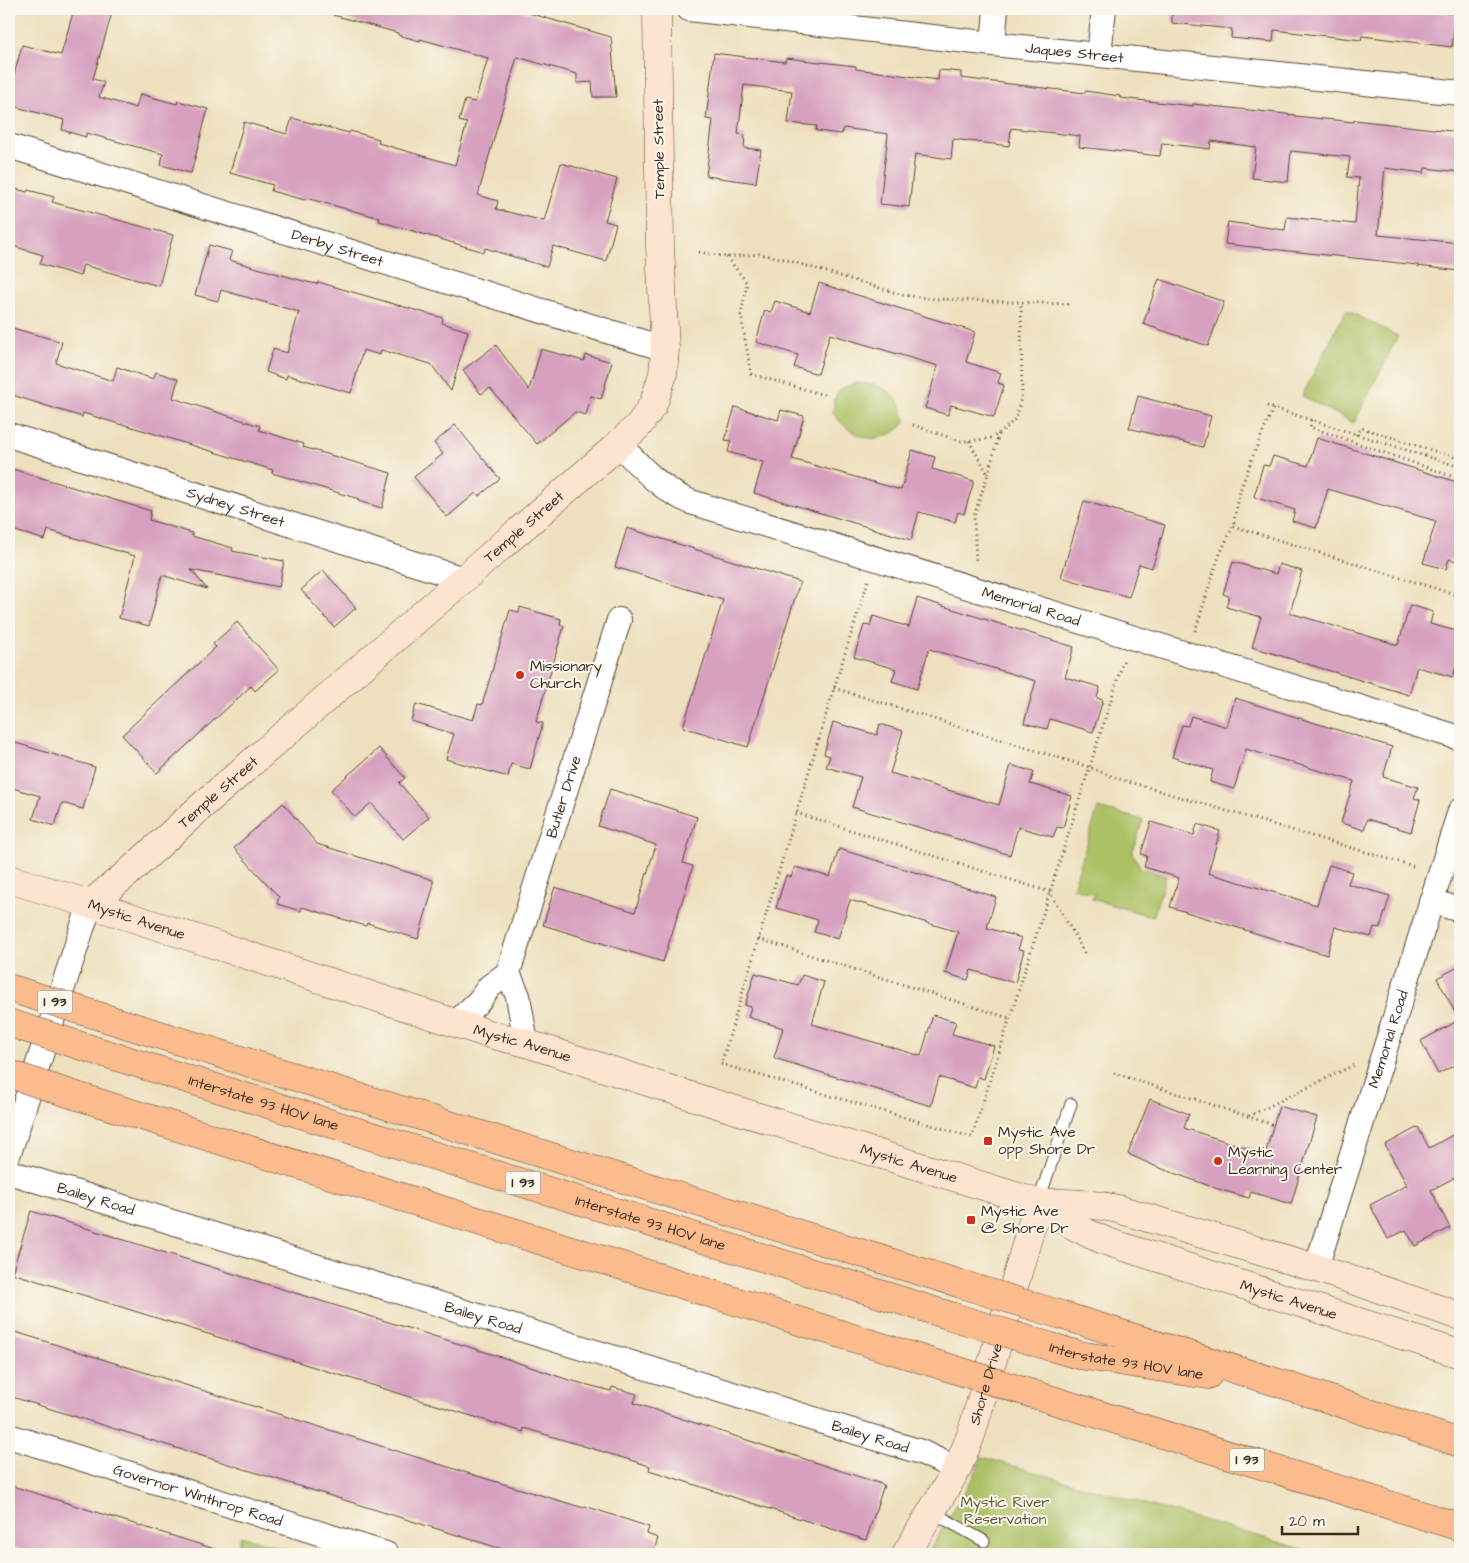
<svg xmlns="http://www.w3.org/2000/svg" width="1469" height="1563" font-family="'Architects Daughter',sans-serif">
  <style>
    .green { fill: #acc166; stroke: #747642 }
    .building { fill: #d7a0bf }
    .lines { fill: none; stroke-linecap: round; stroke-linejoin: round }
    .lane-casing { stroke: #564536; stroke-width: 13 }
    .street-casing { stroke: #564536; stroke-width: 26 }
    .secondary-casing { stroke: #564536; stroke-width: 29 }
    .highway-casing { stroke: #564536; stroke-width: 29 }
    .path { stroke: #564536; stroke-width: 3; stroke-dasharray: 1 4; stroke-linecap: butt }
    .lane { stroke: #fff; stroke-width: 11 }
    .street { stroke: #fff; stroke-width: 24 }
    .secondary { stroke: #fde4d1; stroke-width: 28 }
    .highway { stroke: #fbbb8d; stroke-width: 28 }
    .highway-bridge-casing { stroke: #564536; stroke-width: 29; stroke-linecap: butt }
    .highway-bridge { stroke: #fbbb8d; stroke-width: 28 }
    .poi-dot { fill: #c8321e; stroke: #fbf7ec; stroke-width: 2 }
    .labels { text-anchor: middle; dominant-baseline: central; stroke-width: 4; stroke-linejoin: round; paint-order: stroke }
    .shield { fill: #fbf7ec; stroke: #75685c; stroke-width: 1 }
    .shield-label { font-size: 14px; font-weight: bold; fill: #3b2a1e }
    .street-label { font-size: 15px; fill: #3b2a1e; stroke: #fbf7ec }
    .poi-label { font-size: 15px; fill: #3b2a1e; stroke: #fbf7ec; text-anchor: start }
    .park-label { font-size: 15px; fill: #5d5734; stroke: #fbf7ec }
  </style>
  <rect width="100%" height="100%" fill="#fbf7ec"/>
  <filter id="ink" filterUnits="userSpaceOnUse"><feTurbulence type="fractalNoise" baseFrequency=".02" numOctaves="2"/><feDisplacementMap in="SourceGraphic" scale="10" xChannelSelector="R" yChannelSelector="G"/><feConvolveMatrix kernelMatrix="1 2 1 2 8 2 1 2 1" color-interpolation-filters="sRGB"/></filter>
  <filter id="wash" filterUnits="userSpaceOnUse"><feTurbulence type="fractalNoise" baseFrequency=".0096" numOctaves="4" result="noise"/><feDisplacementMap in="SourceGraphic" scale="20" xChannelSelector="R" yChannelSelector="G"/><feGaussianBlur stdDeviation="1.12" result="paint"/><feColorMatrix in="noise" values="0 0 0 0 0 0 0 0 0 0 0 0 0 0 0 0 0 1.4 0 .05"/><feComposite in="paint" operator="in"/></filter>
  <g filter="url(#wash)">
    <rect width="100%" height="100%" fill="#eee0be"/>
    <path class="green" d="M1346 310 1398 336 1354 423 1302 396Z
      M855 383C881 382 904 395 905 423 880 449 852 439 833 413 834 394 837 389 855 383Z
      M1098 808 1143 820 1132 853 1141 868 1166 876 1153 917 1092 899 1094 894 1073 888Z
      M982 1457 1320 1554H927L973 1478Z
      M241 1536 302 1554H235Z"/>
    <g id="blocks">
      <path class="building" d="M74 9H113L93 79 104 82 99 97 136 108 140 94 177 104 178 101 208 109 191 173 161 165 163 154 86 133V137L62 130 64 120 9 105V94L22 45 61 55Z
        M334 9H515L611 37 616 97H593L592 82 577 83V74L517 57 478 195 498 201 496 209 544 221 561 163 617 179 605 221 616 224 606 261 553 246 547 267 485 248 484 252 430 236 379 221 380 218 306 198 305 200 271 191 273 185 230 173 244 122 287 134 292 118 349 133 350 131 379 139 378 143 455 165 467 123 459 121 465 100 475 102 488 58 420 39V41L398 35V33L333 15Z
        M1172 9H1383L1429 14 1430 11 1456 14 1452 47 1362 36 1361 40 1274 30 1273 42 1231 38 1232 29 1172 23Z
        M714 53 785 62 786 58 811 61 856 66V69L938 80 939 70 961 72V78L1085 93V91L1120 96V98L1193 106V104L1295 115V116L1354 122V120L1460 132V172L1425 168 1424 173 1385 168 1378 235 1460 243V271L1417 266 1418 265 1225 244 1228 222 1285 230 1287 217 1355 224 1359 178 1347 177 1350 157 1291 151 1288 182 1252 178 1256 147 1211 141 1210 149 1162 143 1160 156 1079 147 1080 136 1011 128 1009 146 953 139 951 159 915 154 909 207 880 204 888 134 843 128 842 134 816 131 817 126 788 123 792 91 744 85 738 134 745 135 744 148 761 150 756 183 706 176 713 120 706 119Z
        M9 187 27 192 28 190 54 197 52 202 173 235 159 286 83 265 80 276 40 264 43 255 9 245Z
        M209 245 232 251 229 260 307 282 317 284 318 282 394 304 443 318 442 323 468 331 451 391 431 364 381 350 380 355 363 350 351 393 287 375 286 379 266 372 273 349 287 353 299 312 221 290 218 301 195 295Z
        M1159 279 1224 302 1208 346 1143 324Z
        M819 283 975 332 966 362 1001 373 998 383 1004 385 994 417 951 405 948 415 925 408 938 366 830 334 818 374 794 367 798 355 756 342 765 310 771 312 775 301 810 312Z
        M9 327 62 342 56 363 113 381 117 367 153 379 156 372 178 379 173 398 260 426 259 430 304 444 303 447 391 473 382 508 358 501 359 499 272 473 273 470 122 424V425L83 413 82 417 9 394Z
        M496 345 529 390 541 349 584 361 586 355 612 362 601 399 591 396 586 415 575 412 537 444 490 388 481 394 463 370Z
        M1138 396 1211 416 1203 447 1129 428Z
        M735 407 778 420 781 410 804 416 792 459 901 490 912 450 935 457 932 469 974 481 964 514 958 512 955 522 919 512 911 540 754 493 763 462 728 452 731 441 725 440Z
        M455 425 500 479 479 496 476 493 447 517 414 477 443 454 434 443Z
        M1317 438 1460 483V562L1449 559 1446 569 1423 563 1436 521 1328 489 1316 528 1292 521 1295 510 1254 497 1263 465 1269 466 1273 456 1308 466Z
        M9 468 151 511 149 520 192 533V536L233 548 232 551 284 561 279 587 191 570 207 589 162 575 149 626 119 618 135 556 48 530 45 540 9 529Z
        M1084 501 1165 525 1152 568 1139 564 1129 597 1061 577Z
        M627 528 800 582 748 747 683 727 723 600 615 567Z
        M1233 562 1276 574 1279 564 1302 571 1290 613 1398 645 1410 605 1433 612 1430 624 1460 632V668L1456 666 1453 677 1417 667 1409 695 1252 647 1261 617 1226 607 1229 596 1223 594Z
        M323 570 356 608 334 627 301 590Z
        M917 598 1074 647 1065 677 1100 687 1097 698 1103 700 1093 732 1050 719 1047 729 1024 723 1036 681 929 649 917 689 892 681 896 669 854 657 864 625 870 626 873 616 909 627Z
        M520 607 561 619 560 625 564 626 536 722 543 723 530 769 511 764 508 777 446 759 454 734 411 721 416 704 473 720 478 704 482 705 510 610 519 612Z
        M237 622 279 670 255 691 251 686 157 773 122 735 216 647 213 644Z
        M1235 698 1392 747 1383 777 1418 787 1414 798 1420 800 1411 832 1367 819 1364 830 1341 823 1354 781 1246 749 1234 789 1210 782 1213 770 1172 757 1182 725 1188 726 1191 716 1227 727Z
        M833 722 877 735 880 724 903 731 890 773 999 805 1011 765 1034 772 1030 784 1072 796 1063 828 1057 827 1053 837 1018 827 1010 855 852 807 861 777 826 767 830 756 824 754Z
        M9 741 95 767 83 809 62 803 55 826 33 819 40 796 9 787Z
        M379 748 405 778 399 783 429 817 403 839 371 803 355 817 331 790Z
        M610 789 697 817 683 863 693 866 663 962 543 925 555 887 635 912 656 845 598 826Z
        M283 803 317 844 433 880V888L418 939 367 923 366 926 302 907 301 911 277 904 279 897 234 848Z
        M1151 822 1194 835 1197 824 1220 831 1208 873 1317 905 1329 865 1352 872 1348 884 1390 896 1380 928 1374 927 1371 937 1335 927 1327 955 1170 907 1179 878 1144 867 1147 856 1141 854Z
        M839 849 996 897 987 928 1022 938 1018 949 1024 950 1015 983 971 970 968 980 945 973 958 932 850 900 838 939 814 932 818 920 776 908 786 875 791 877 795 867 830 877Z
        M1460 966V1062L1438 1074 1421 1041 1459 1020 1437 978Z
        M755 973 798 985 802 975 824 982 812 1024 921 1056 933 1015 956 1022 952 1034 994 1046 984 1079 978 1077 975 1088 939 1077 931 1106 774 1058 783 1028 748 1017 751 1007 745 1005Z
        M1150 1099 1189 1114 1184 1128 1265 1154 1279 1106 1317 1117 1291 1204 1251 1192 1249 1198 1218 1189 1157 1167 1128 1154Z
        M1418 1127 1429 1148 1460 1131V1175L1431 1190 1450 1228 1415 1246 1406 1230 1388 1239 1370 1205 1407 1185 1385 1145Z
        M31 1211 498 1356 569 1380 611 1391 612 1387 637 1394 634 1403 884 1485 866 1540 649 1470 650 1466 524 1428 523 1432 12 1273Z
        M9 1330 477 1476 584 1508 585 1506 649 1527 647 1534 658 1538 653 1554H518L9 1396Z
        M9 1485 218 1550 217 1554H35L9 1546Z"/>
    </g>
  </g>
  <g filter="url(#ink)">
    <use href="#blocks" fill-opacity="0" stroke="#564536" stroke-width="1"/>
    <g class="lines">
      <defs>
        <path id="lane" d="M1038 1203 1071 1104
          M932 1512 984 1541"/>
        <g id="street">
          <path id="s1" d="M689 9 993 44 1460 93"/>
          <path d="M993 44 996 9"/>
          <path d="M1099 54 1104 9"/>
          <path id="s2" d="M9 146 665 349"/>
          <path id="s3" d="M9 435 463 579"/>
          <path id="s4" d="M619 444C641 467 661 490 691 502L1460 738"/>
          <path d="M1431 901 1460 910"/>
          <path d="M508 973 518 996 526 1043"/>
          <path id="s5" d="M457 1022 479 1001 489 987 508 973 619 620"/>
          <path d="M9 1153 90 904"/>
          <path id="s6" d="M9 1172 921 1452 957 1469"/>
          <path id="s7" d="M1316 1268 1460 811"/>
          <path id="s8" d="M9 1436 386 1554"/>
        </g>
        <g id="secondary">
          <path id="s9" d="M9 879 90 904 489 1034 526 1043 710 1102 1038 1203C1060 1219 1082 1232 1108 1242L1460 1354"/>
          <path id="s10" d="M90 904 129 872 204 804 619 444 639 425 653 405 663 374 665 349 660 246 657 9"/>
          <path d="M1038 1203C1065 1202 1091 1203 1118 1209L1316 1268 1460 1316"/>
          <path id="s11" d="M906 1554 957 1469 971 1435 1038 1203"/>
        </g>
        <g id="highway">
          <path d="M102 1017 964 1285"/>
          <path id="s12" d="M91 1049 954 1317"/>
          <path d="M77 1096 940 1365"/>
          <path d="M1058 1314 1301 1390 1460 1443"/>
          <path id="s13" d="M1048 1346 1079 1355 1208 1375"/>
          <path d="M1033 1394 1460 1527"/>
        </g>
      </defs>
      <use href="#lane" class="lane-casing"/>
      <use href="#street" class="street-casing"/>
      <use href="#secondary" class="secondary-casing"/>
      <use href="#highway" class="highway-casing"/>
      <path class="path" d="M699 252 727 257 759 254 777 257 903 295 935 299 1069 304
        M727 257 747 283 741 315 751 374 824 395
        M1267 406 1460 467
        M1311 420 1310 427 1460 479
        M913 425 960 441H969L992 438 1006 428 1016 418 1022 394 1021 302
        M1356 435 1358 431 1362 428 1460 459
        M969 441 988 474 974 516 976 563
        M988 474 999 434
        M1233 526 1460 596
        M868 581 834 688 721 1064 972 1137 1124 659
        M1195 631 1219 556 1233 526 1241 488 1256 448 1273 409
        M834 688 1089 767 1116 778 1416 867
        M796 813 1050 892 1086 956
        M759 939 1009 1018
        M1114 1073 1274 1125
        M1249 1116 1354 1065"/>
      <use href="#lane" class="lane"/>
      <use href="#street" class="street"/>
      <use href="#secondary" class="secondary"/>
      <use href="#highway" class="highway"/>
      <defs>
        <path id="highway-bridge" d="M9 988 102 1017
          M9 1023 91 1049
          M9 1074 77 1096
          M964 1285 1058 1314
          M954 1317 1048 1346
          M940 1365 1033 1394"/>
      </defs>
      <use href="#highway-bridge" class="highway-bridge-casing"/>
      <use href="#highway-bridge" class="highway-bridge"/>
    </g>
  </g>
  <g class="poi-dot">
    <circle cx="520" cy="675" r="5"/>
    <rect x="983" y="1136" width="10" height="10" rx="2.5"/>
    <circle cx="1218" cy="1161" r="5"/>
    <rect x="966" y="1215" width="10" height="10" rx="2.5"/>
  </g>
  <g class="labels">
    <g class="shield">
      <rect x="37.5" y="990.5" width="35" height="23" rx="4"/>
      <rect x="505.5" y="1171.5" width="35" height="23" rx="4"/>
      <rect x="1229.5" y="1448.5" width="35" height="23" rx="4"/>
    </g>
    <g class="shield-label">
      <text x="55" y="1002">I 93</text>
      <text x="523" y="1183">I 93</text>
      <text x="1247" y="1460">I 93</text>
    </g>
    <g class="street-label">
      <text stroke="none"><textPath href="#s1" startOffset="388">Jaques Street</textPath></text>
      <text transform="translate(659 149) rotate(-91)">Temple Street</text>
      <text stroke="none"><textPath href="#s2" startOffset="344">Derby Street</textPath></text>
      <text stroke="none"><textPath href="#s3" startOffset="238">Sydney Street</textPath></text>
      <text stroke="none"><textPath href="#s10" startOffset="575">Temple Street</textPath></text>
      <text stroke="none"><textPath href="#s4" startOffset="449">Memorial Road</textPath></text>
      <text stroke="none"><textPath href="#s10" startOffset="170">Temple Street</textPath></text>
      <text stroke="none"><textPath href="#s5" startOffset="256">Butler Drive</textPath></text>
      <text stroke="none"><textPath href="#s9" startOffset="134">Mystic Avenue</textPath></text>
      <text stroke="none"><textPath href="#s7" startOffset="240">Memorial Road</textPath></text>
      <text stroke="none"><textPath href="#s9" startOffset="539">Mystic Avenue</textPath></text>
      <text stroke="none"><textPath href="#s12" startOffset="181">Interstate 93 HOV lane</textPath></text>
      <text stroke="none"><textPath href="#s9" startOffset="944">Mystic Avenue</textPath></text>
      <text stroke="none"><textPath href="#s6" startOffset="91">Bailey Road</textPath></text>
      <text stroke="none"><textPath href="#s12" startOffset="586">Interstate 93 HOV lane</textPath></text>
      <text stroke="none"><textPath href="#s9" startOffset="1349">Mystic Avenue</textPath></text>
      <text stroke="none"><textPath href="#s6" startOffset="496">Bailey Road</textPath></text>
      <text stroke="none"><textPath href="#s13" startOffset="80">Interstate 93 HOV lane</textPath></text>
      <text stroke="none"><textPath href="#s11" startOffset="189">Shore Drive</textPath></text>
      <text stroke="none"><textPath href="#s6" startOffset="901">Bailey Road</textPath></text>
      <text stroke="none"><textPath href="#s8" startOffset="198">Governor Winthrop Road</textPath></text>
    </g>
    <g class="poi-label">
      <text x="530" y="666">Missionary<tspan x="530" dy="17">Church</tspan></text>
      <text x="998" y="1132">Mystic Ave<tspan x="998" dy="17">opp Shore Dr</tspan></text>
      <text x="1228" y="1152">Mystic<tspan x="1228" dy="17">Learning Center</tspan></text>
      <text x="981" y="1211">Mystic Ave<tspan x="981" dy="17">@ Shore Dr</tspan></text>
    </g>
    <g class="park-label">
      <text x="1005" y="1502">Mystic River<tspan x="1005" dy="17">Reservation</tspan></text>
    </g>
  </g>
  <rect width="1469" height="1563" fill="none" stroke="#fbf7ec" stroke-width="30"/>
  <path d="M1282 1526v8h76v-8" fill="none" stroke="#3b2a1e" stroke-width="2.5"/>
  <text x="1289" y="1526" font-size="15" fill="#3b2a1e" stroke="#fbf7ec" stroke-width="4" paint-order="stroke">20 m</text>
</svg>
